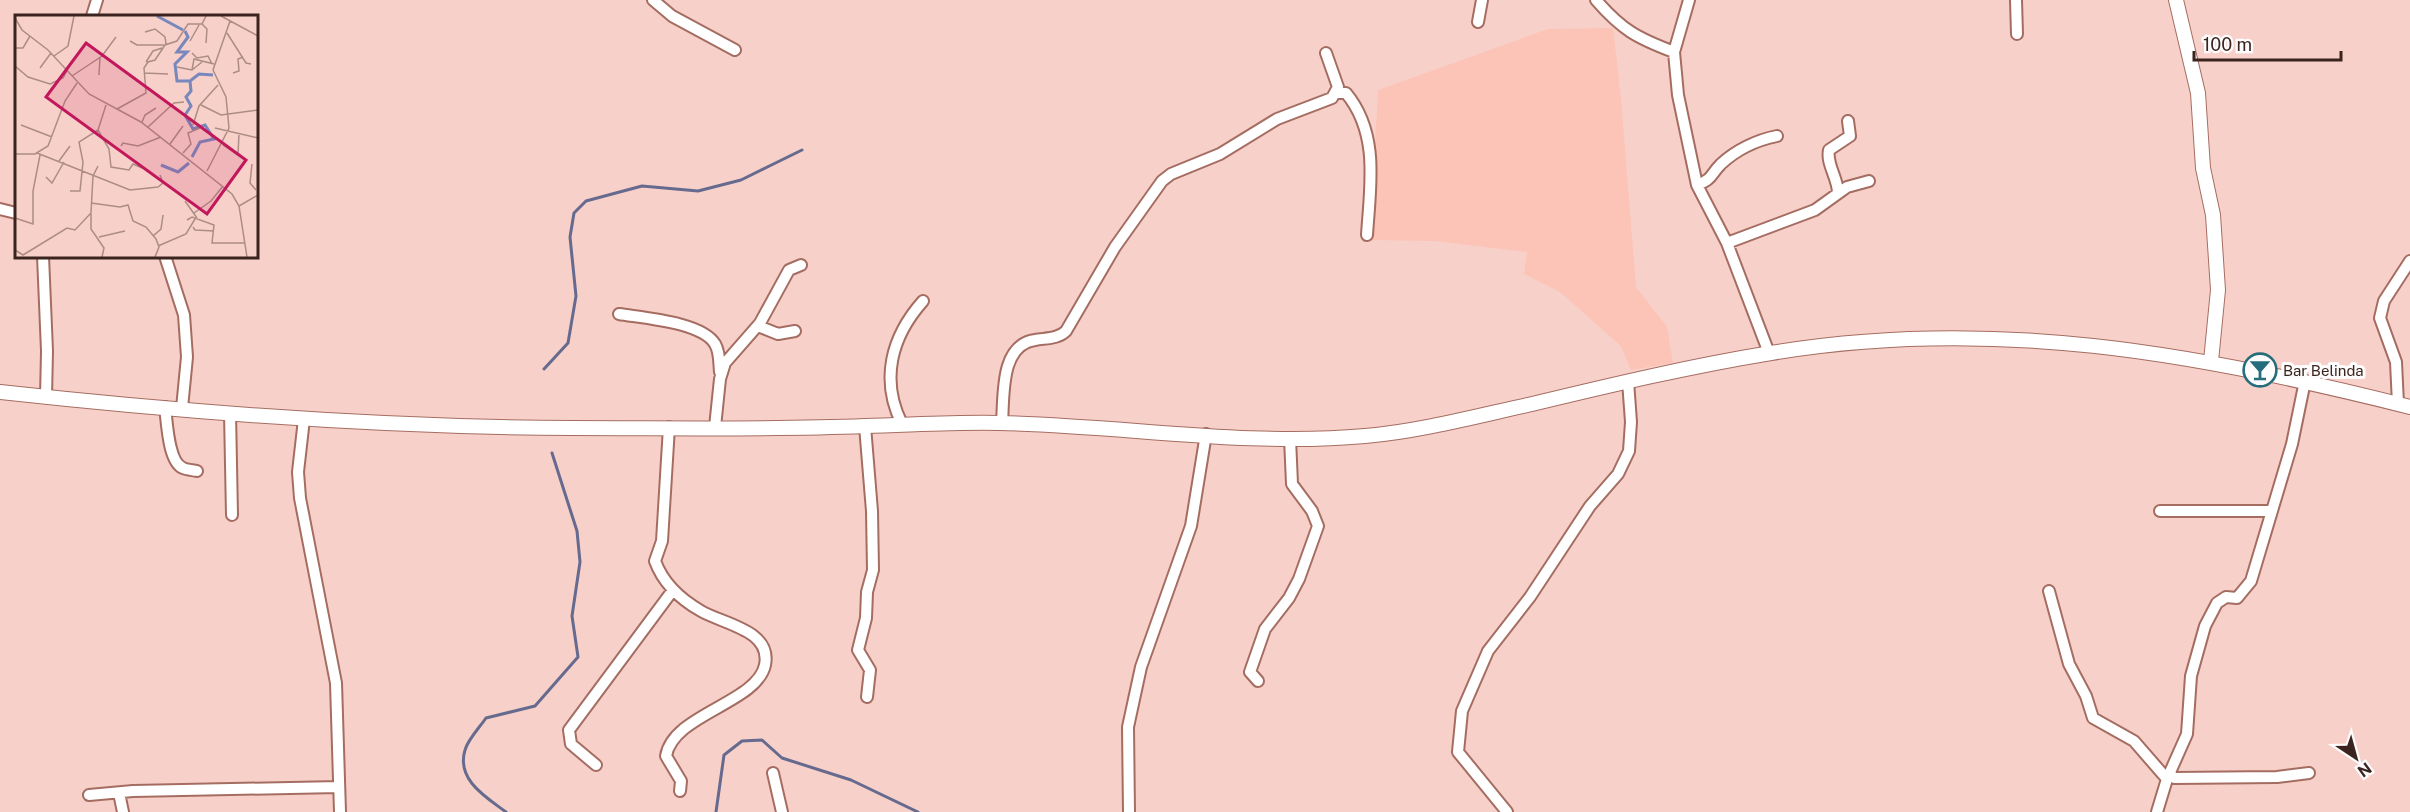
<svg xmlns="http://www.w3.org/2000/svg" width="2410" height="812" font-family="'Public Sans',sans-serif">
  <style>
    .built { fill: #fcc3b7 }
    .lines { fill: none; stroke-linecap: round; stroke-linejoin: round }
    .stream { stroke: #666a8e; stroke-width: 3 }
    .street-casing { stroke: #a56d62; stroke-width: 14 }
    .secondary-casing { stroke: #a56d62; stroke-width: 16 }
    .street { stroke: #fff; stroke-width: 10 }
    .secondary { stroke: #fff; stroke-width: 14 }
    .labels { text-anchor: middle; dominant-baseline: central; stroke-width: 6; stroke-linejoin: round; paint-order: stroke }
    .poi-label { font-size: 15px; fill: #3b241f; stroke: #fcfcfc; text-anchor: start }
    .inset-river { fill: none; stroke: #7888bd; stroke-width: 3 }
    .inset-road { fill: none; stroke: #ac8c85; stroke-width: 1.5 }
    .view { fill: #c2185b; fill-opacity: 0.15; stroke: #c2185b; stroke-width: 3 }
    .inset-edge { fill: none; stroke: #3b241f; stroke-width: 3 }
  </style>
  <rect width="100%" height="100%" fill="#f7d1c9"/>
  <path class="built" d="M1613 28 1621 98 1636 287 1667 327 1673 363 1631 370 1621 346 1560 292 1524 274 1527 252 1435 241 1370 240 1378 90 1548 29Z"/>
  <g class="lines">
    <path class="stream" d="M544 369 568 343 576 296 570 237 574 213 586 201 642 186 698 191 741 180 802 150
      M506 812C486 797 456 780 465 750 468 739 480 727 486 718L535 706 578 657 572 616 580 562 577 531 552 453
      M716 812 724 755 742 741 762 740 782 758 851 780 918 812"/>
    <defs>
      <path id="street" d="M653 0 672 16 735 50
        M1596 0C1622 30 1637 38 1674 52
        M1689 0 1674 52 1678 95 1697 185 1727 243 1769 353
        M2016 0 2017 34
        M92 16 97 0
        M1478 22 1482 0
        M1337 93H1346C1380 134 1370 187 1367 235
        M1697 185C1713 179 1710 175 1721 164 1736 150 1757 140 1777 136
        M1838 193C1838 178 1826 164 1829 150L1850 136 1848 121
        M0 209 16 213
        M1727 243 1815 210 1847 187 1869 181
        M43 256 47 351 46 397
        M165 256 184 315 187 357 182 408
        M619 314C643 318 702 322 715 344 720 352 719 363 720 372
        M758 326 778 334 795 331
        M2398 404 2396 362 2380 318 2384 301 2410 261
        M165 407C167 421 168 462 183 468 187 470 193 470 197 471
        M230 413 232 515
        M304 419 298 472 300 498 336 683 340 812
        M1002 423C1004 395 1000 345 1035 340 1046 338 1058 339 1066 331L1115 247 1162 181 1171 174 1220 154 1277 119 1332 98 1338 87 1326 53
        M902 424C880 380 891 337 923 301
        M865 426 872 511 873 570 867 592 866 618 858 650 870 670 867 697
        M669 427 662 541 655 561C663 583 680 599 701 611 723 624 772 630 765 665 757 703 673 714 666 756L681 781 680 791
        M715 427 720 379 725 363 760 323 789 270 801 265
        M2160 511H2270
        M2049 591 2069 664 2086 696 2093 718 2134 741 2167 779
        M1258 681 1250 672 1265 629 1289 598 1299 579 1318 526 1312 511 1292 484 1290 438
        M596 765 571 744 569 730 673 590
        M773 773 782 812
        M2170 774 2174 778 2277 777 2309 773
        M119 793 123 812
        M89 795 133 791 339 787
        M1129 812 1128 727 1141 667 1191 526 1206 434
        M1507 812 1458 752 1462 711 1488 651 1530 597 1590 506 1618 474 1629 451 1631 422 1628 381
        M2157 812 2167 779 2187 734 2191 676 2205 626 2217 603 2226 597 2237 598 2251 581 2292 444 2305 381"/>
      <path id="secondary" d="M2176 0 2198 93 2203 168 2213 215 2218 290 2211 361
        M0 392C190 413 381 427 572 428 670 428 768 430 865 426 910 425 954 422 999 423 1120 425 1244 447 1365 436 1421 431 1477 416 1532 404 1611 385 1691 366 1771 353 1991 316 2197 353 2410 407"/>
    </defs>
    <use href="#street" class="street-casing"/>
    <use href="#secondary" class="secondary-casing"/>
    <use href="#street" class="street"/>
    <use href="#secondary" class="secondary"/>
  </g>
  <defs>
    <symbol id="bar-ring" viewBox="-11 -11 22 22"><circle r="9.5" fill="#fcfcfc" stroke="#256d7a" stroke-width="1.5"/><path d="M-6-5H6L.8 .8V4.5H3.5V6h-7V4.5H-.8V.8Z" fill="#256d7a"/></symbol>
  </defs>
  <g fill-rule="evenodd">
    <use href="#bar-ring" x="2241" y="351" width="38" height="38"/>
  </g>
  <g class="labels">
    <g class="poi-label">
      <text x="2283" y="370">Bar Belinda</text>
    </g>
  </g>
  <g transform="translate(15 15)">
    <rect width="243" height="243" fill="#f7d1c9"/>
    <path class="inset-river" d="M142 1 168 15M170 16 173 22 162 37H172L160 49 162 66H175L184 59 198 60M175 66 176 76 171 82 176 91 170 100 178 114 190 110 199 124 185 127 177 142M146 150 163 157 174 148"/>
    <path class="inset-road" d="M206 1 243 21M0 3 7 15 33 35 74 79 126 107 217 179 224 191 232 242M187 9 192 14 191 28M130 17 140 14 150 22 151 29M212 18 231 48 236 49M115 26 122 30H149M175 26 184 10M0 33H8L15 21M177 38 182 43 193 41 197 49M39 41 53 31 59 1M131 47 138 36 147 33M0 51 13 62 35 69 48 63 52 56M162 52 177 55 187 47M25 53 36 38M177 55 179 44 199 49M129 58 153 59M218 58 224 56 223 44 228 42M84 60 85 42M57 61 87 41 101 22M186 90 206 100 243 95M102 94 131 78 129 53 133 47 140 45 150 30 162 26 173 9H187L191 1M127 107 130 100 141 93M6 110 37 122M178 110 184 91 203 70M133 112 159 88 169 87M200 113 243 123M83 115 94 134 96 152 114 155 118 149 127 153M155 129 168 111M208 130 224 141M106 131 108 128 123 131 146 122M22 138 115 175 143 172 148 168 145 160M168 138 176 129 173 118 185 113M0 139H20L33 131 50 86 62 68M223 140 224 118M44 146 55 131M237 149 235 168 241 175M192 156 214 113 211 82 198 55 215 6M31 162 37 168 49 147M55 176H65L68 147 64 127 83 115 91 90M170 186 182 203M76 188 105 192 113 190 118 206 131 212 141 224 144 232 140 242M224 191 243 180M179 198 196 186 208 171M76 199V214L89 233 87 242M0 203 18 209V176L25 140M172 205 177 202 199 210 197 228H229M178 212 180 215 199 216M138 221 146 214 148 200M84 222 110 216M143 231 171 219 180 204M0 235 8 240 52 213 60 215 76 198 78 161 83 151"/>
    <path class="view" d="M71 28 231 145 192 199 31 82Z"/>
    <rect width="243" height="243" class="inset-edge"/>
  </g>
  <g transform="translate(2356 758) rotate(144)" stroke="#fcfcfc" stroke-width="4.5" paint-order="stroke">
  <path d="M0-4.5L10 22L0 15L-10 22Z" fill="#3b241f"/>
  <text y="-9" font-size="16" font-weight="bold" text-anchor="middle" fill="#3b241f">N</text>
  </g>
  <path d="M2194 51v9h147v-9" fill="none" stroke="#3b241f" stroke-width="3"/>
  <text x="2203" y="51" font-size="18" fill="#3b241f" stroke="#fcfcfc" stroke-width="4.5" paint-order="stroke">100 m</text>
</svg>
